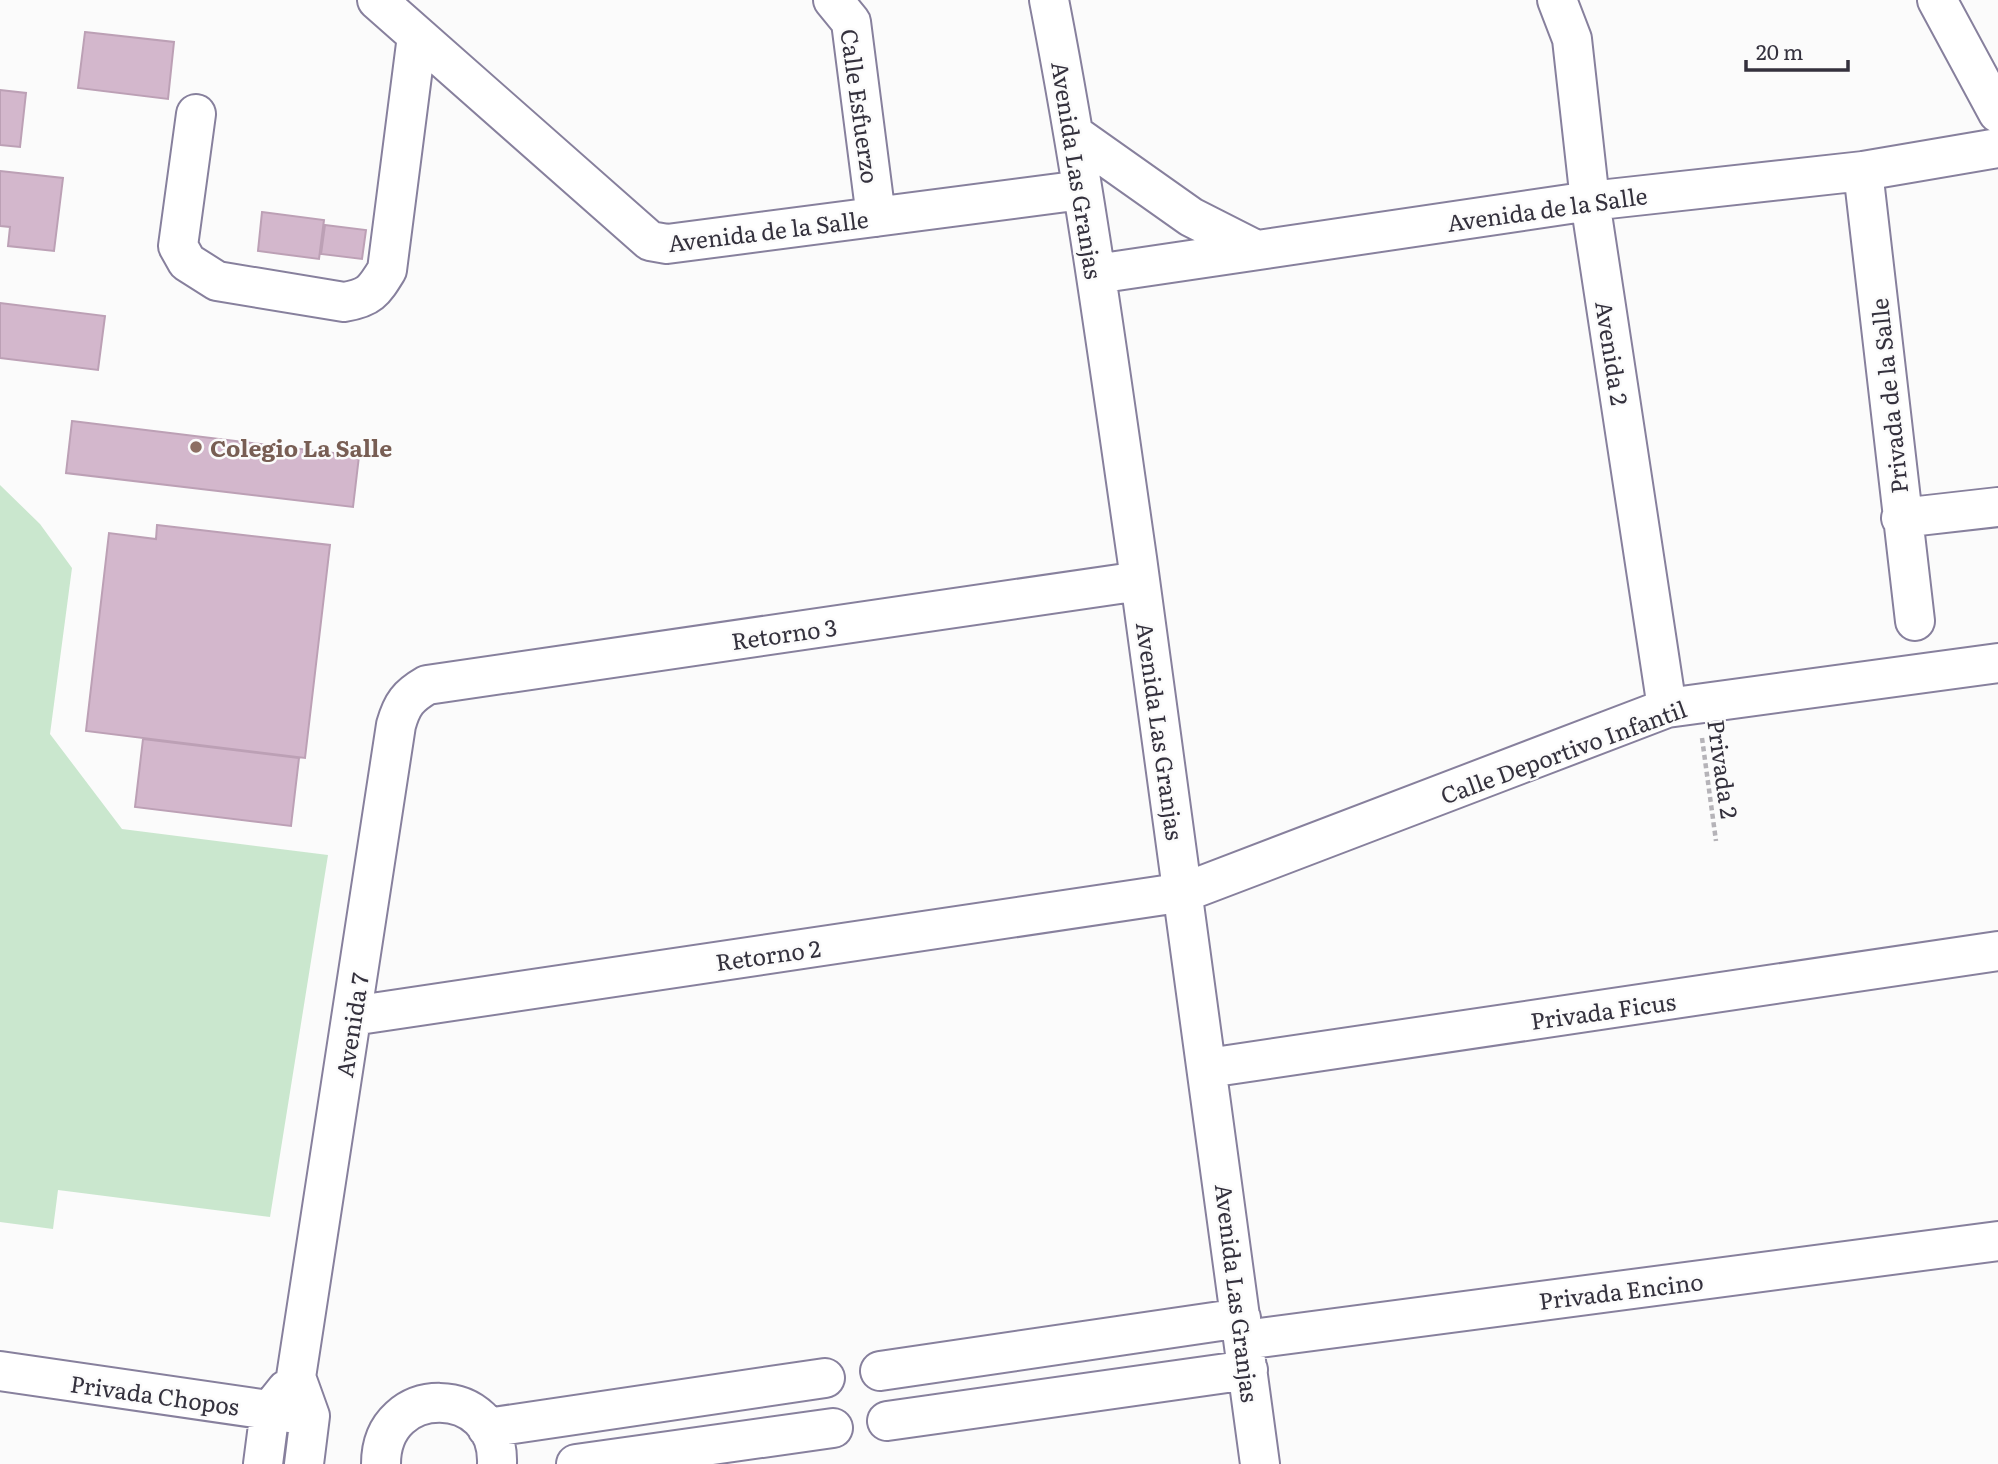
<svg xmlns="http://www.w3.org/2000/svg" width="1998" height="1464" font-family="Literata,serif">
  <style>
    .green { fill: #cae7ce }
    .building { fill: #d3b7cc; stroke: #bca0b5; stroke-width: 2 }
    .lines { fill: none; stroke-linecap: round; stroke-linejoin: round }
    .minor-casing { stroke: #87809d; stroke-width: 42 }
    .path { stroke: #b5b3b8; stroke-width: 4.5; stroke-dasharray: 5 3.5; stroke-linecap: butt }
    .minor { stroke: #fff; stroke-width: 38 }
    .education-dot { fill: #8d6e63; stroke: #fbfbfb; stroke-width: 2.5 }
    .labels { text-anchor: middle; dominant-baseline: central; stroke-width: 5; stroke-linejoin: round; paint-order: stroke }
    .street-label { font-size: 23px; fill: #34313d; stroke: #fbfbfb }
    .education-label { font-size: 23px; font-weight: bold; fill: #785e54; stroke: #fbfbfb; text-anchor: start }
  </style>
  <rect width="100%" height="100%" fill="#fbfbfb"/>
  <path class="green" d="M0 485 40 524 72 568 50 734 122 829 328 855 270 1217 58 1190 53 1229 0 1222Z"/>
  <path class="building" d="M85 32 174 42 168 99 78 88Z
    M0 90 26 93 20 147 0 145Z
    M0 171 63 178 54 251 8 246 10 227 0 226Z
    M262 212 324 220 319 259 258 251Z
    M325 225 366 230 362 259 321 254Z
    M0 303 105 316 98 370 0 358Z
    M72 421 359 456 353 507 66 473Z
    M157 525 330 545 305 758 86 731 109 533 156 539Z
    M143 739 299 758 291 826 135 807Z"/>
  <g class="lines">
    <defs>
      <path id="minor" d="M377 0 650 241 667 244 1082 190
        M833 0 851 22 876 217
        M1049 0C1085 185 1110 371 1137 558 1180 860 1220 1162 1260 1464
        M1557 0 1572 39 1590 201 1667 708
        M1937 0 1998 113
        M196 114 178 246 187 262 217 281 344 302C370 298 374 291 387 270L417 36
        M1075 135 1191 217 1256 250
        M1863 171 1915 621
        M1096 274 1590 201 1863 171 1998 148
        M1901 518 1998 507
        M352 1016 1185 892 1667 708 1998 663
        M1208 1068 1998 951
        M1244 1340 1998 1241
        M0 1371 310 1416
        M880 1371 1241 1318
        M887 1421 1248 1370
        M487 1428 825 1378
        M263 1464 270 1410 286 1390
        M304 1464 310 1416 296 1377 396 725C402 704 408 696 427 685L1140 581
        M381 1464C381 1381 500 1384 497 1464
        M576 1464 833 1428"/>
    </defs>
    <use href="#minor" class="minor-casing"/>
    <path class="path" d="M1702 738 1716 841"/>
    <use href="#minor" class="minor"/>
  </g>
  <circle class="education-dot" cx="196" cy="447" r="7"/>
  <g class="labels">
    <g class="street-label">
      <text transform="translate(861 106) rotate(82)">Calle Esfuerzo</text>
      <text transform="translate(1078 170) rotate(81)">Avenida Las Granjas</text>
      <text transform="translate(1547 208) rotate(-8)">Avenida de la Salle</text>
      <text transform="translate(768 230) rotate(-7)">Avenida de la Salle</text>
      <text transform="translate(1613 353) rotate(81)">Avenida 2</text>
      <text transform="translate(1888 396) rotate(-96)">Privada de la Salle</text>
      <text transform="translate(784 633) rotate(-8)">Retorno 3</text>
      <text transform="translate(1161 731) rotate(82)">Avenida Las Granjas</text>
      <text transform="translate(1563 751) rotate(-20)">Calle Deportivo Infantil</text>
      <text transform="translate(1724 769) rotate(82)">Privada 2</text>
      <text transform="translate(768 954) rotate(-8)">Retorno 2</text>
      <text transform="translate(1603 1010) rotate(-8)">Privada Ficus</text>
      <text transform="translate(351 1025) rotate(-81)">Avenida 7</text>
      <text transform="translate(1621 1290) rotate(-7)">Privada Encino</text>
      <text transform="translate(1238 1293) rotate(83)">Avenida Las Granjas</text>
      <text transform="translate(155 1394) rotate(8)">Privada Chopos</text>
    </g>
    <g class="education-label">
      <text x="210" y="447">Colegio La Salle</text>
    </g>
  </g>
  <path d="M1746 60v10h102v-10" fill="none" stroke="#34313d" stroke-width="3.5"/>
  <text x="1756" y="60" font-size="21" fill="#34313d" stroke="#fbfbfb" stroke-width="5" paint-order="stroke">20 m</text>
</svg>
